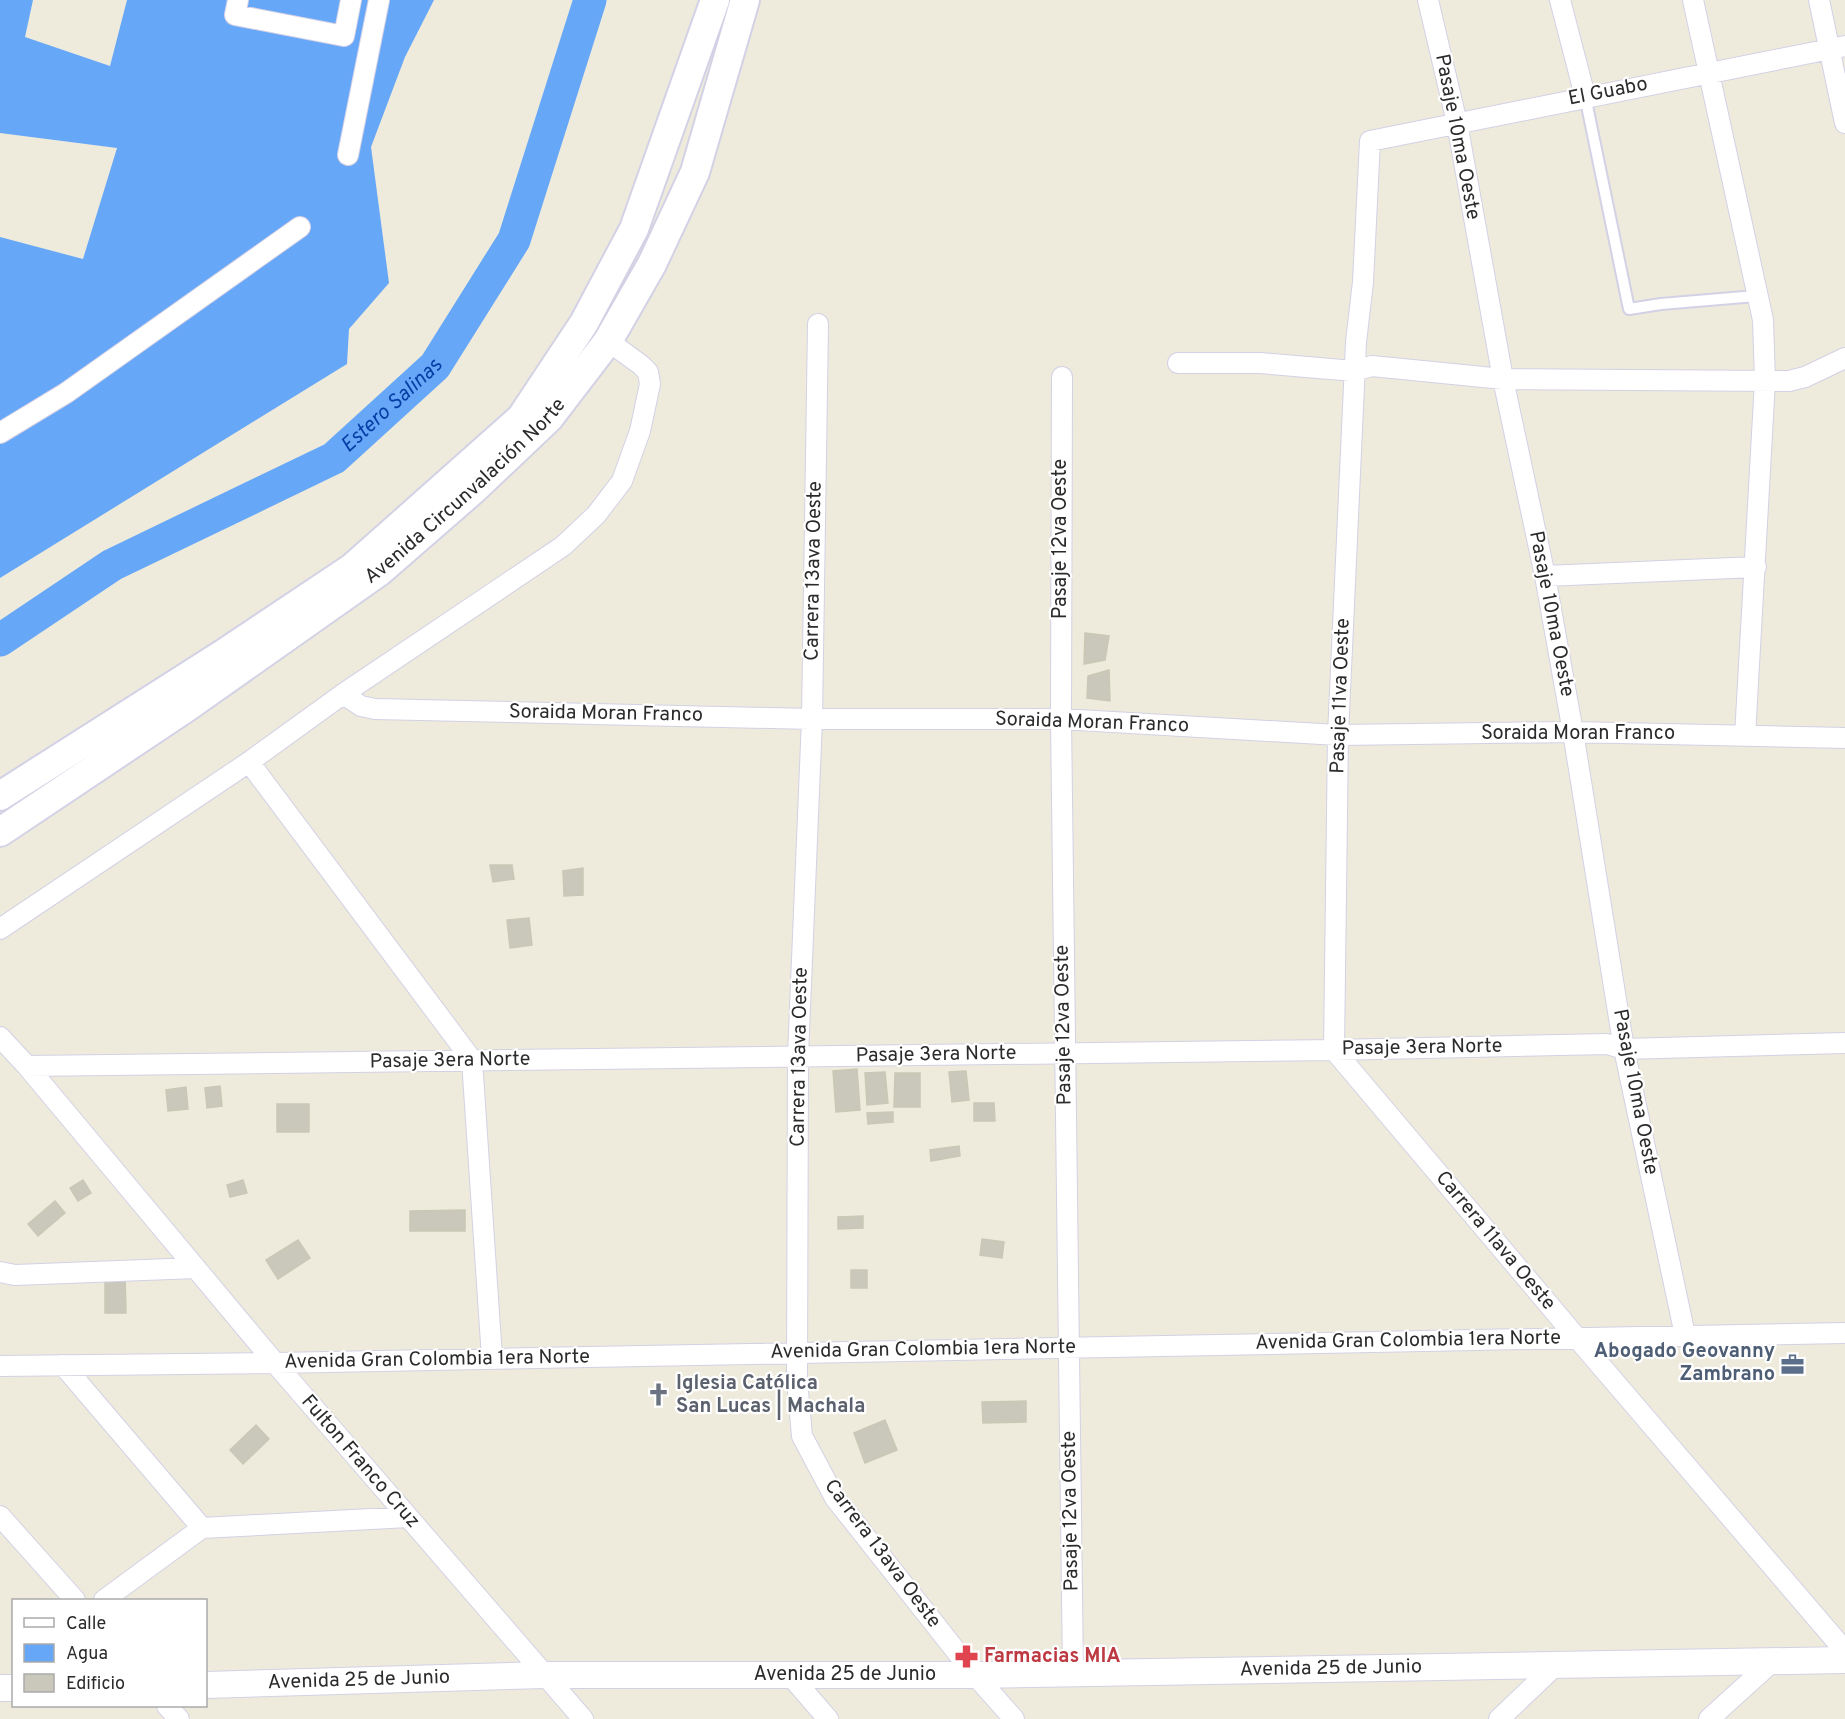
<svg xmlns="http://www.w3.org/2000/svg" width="1845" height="1719" font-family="Overpass,sans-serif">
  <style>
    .water { fill: #67a7f7 }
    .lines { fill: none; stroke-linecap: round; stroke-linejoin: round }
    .river { stroke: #67a7f7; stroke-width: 33 }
    .building { fill: #c9c8bb; stroke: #c9c8b5; stroke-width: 1.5 }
    .service-casing { stroke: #d3d1e5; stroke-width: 14 }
    .minor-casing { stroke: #d3d1e5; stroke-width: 22 }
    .tertiary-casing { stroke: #d3d1e5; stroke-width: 28 }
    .secondary-casing { stroke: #d3d1e5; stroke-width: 32 }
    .service { stroke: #fff; stroke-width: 10 }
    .minor { stroke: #fff; stroke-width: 20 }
    .tertiary { stroke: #fff; stroke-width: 26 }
    .secondary { stroke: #fff; stroke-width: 28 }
    .labels { text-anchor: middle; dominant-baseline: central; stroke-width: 4.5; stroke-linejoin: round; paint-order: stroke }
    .street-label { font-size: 20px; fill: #2b2b2b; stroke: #fff }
    .service-label { font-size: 20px; font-weight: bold; fill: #4e5e75; stroke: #fff; text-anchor: end }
    .worship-label { font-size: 20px; font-weight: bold; fill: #5b616d; stroke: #fff; text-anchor: start }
    .health-label { font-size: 20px; font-weight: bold; fill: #be3a42; stroke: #fff; text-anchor: start }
    .water-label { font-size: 21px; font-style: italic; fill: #043fa6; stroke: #fff }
  </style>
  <rect width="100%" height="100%" fill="#eeebdc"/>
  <path class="water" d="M0 0H33L25 37 110 66 127 0H434L405 57 371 147 389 283 349 329 347 364 0 578V237L83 259 117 148 0 133Z"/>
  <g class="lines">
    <path class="river" id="s1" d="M0 640 112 565 334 458 435 366 514 240 590 0"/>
  </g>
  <path class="building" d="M1085 633 1109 636 1105 660 1084 664Z
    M1109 670 1110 701 1087 698 1088 676Z
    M490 865H512L514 879 493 882Z
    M583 868V895L564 896 563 871Z
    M529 918 532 945 510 948 507 920Z
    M857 1069 860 1110 836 1112 833 1071Z
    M966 1071 969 1100 952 1102 949 1072Z
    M885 1072 888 1103 867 1105 865 1073Z
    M895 1073H920V1107H894Z
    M220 1086 222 1106 207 1108 205 1088Z
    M186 1087 188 1109 168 1111 166 1090Z
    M974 1103H994L995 1121H974Z
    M277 1104H309V1132H277Z
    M893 1112V1122L868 1124 867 1113Z
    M959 1146 960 1156 931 1161 930 1150Z
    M83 1180 91 1193 78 1201 70 1188Z
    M243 1180 247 1193 230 1197 227 1185Z
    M55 1201 65 1213 38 1236 28 1224Z
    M465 1210V1231H410V1211Z
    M863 1216V1228L838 1229V1217Z
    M982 1239 1004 1242 1002 1258 980 1255Z
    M298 1240 310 1258 278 1279 266 1260Z
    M851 1270H867V1288H851Z
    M125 1275 126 1313H105V1276Z
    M1026 1401V1422L983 1423 982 1402Z
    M885 1420 897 1450 865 1463 854 1433Z
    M256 1425 269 1439 243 1464 230 1450Z"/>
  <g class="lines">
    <defs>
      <path id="service" d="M1585 96 1629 309 1661 304 1756 296"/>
      <path id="minor" d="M238 0 235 15 344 36 351 0
        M1428 0 1457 123 1503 379 1545 576 1573 732 1624 1049 1685 1335
        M1560 0 1585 96
        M1693 0 1763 320 1765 381 1745 736
        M1819 0 1845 123
        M1845 46 1370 141 1363 282 1356 342 1338 735 1334 1050 1577 1338 1845 1651
        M348 155 379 0
        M818 324 812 719 798 1056 797 1380 802 1436 835 1498 975 1675 1014 1719
        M1178 363H1260L1354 371 1372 366 1503 379 1789 381 1805 377 1845 358
        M1062 377 1061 719 1073 1673
        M0 433 66 393 300 227
        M1545 576 1756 567
        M343 694 361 706 375 709 812 719H1061L1338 735 1573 732 1845 738
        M249 762 472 1060 492 1358
        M0 929 249 762 343 694 563 546 596 515 622 481 640 431 650 384 648 372 641 365 608 341
        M0 1037 27 1066 275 1363 583 1719
        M27 1066 1334 1050 1607 1044 1624 1049 1845 1043
        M0 1272 15 1275 196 1268
        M63 1365 202 1528 408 1517
        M0 1366 275 1363 1845 1333
        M0 1516 75 1600
        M104 1600 202 1528
        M790 1675 828 1719
        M167 1706 179 1719
        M1499 1719 1557 1664
        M1709 1719 1773 1661"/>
      <g id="tertiary">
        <path id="s2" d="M206 1685 544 1675H975L1845 1660"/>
        <path d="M0 1688H14"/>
      </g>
      <g id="secondary">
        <path d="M0 796 223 654 352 568 521 418 584 323 634 229 715 0"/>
        <path id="s3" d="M0 832 187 707 380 571 473 490 549 418 608 341 652 264 695 172 745 0"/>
      </g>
    </defs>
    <use href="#service" class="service-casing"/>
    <use href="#minor" class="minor-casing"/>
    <use href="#tertiary" class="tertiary-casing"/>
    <use href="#secondary" class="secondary-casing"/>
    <use href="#service" class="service"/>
    <use href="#minor" class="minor"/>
    <use href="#tertiary" class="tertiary"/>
    <use href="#secondary" class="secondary"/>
  </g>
  <defs>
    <symbol id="office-bare" viewBox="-9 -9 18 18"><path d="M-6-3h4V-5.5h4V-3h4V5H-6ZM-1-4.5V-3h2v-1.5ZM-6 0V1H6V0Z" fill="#5c6f8a" stroke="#fff" stroke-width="2.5" paint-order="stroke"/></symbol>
    <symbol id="church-bare" viewBox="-9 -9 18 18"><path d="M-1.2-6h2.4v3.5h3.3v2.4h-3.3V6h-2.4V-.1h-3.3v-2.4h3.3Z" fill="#6b7280" stroke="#fff" stroke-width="2.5" paint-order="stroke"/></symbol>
    <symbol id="pharmacy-bare" viewBox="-9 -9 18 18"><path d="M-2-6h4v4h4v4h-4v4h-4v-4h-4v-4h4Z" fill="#e0444e" stroke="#fff" stroke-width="2.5" paint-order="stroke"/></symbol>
  </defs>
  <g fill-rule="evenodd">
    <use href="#office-bare" x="1776" y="1348" width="33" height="33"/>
    <use href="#church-bare" x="642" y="1378" width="33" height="33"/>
    <use href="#pharmacy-bare" x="950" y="1640" width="33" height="33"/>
  </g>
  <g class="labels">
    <g class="street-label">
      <text transform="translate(1608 92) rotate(-11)">El Guabo</text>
      <text transform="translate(1457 137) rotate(79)">Pasaje 10ma Oeste</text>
      <text stroke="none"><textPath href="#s3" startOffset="578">Avenida Circunvalación Norte</textPath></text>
      <text transform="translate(1061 539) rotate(-90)">Pasaje 12va Oeste</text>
      <text transform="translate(814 571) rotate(-89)">Carrera 13ava Oeste</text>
      <text transform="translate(1551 614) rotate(79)">Pasaje 10ma Oeste</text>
      <text transform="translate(1341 696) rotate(-88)">Pasaje 11va Oeste</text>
      <text transform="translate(606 714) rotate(1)">Soraida Moran Franco</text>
      <text transform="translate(1092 723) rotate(2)">Soraida Moran Franco</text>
      <text x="1578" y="734">Soraida Moran Franco</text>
      <text transform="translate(1064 1025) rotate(-91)">Pasaje 12va Oeste</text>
      <text transform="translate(1422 1048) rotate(-1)">Pasaje 3era Norte</text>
      <text transform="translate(936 1055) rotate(-1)">Pasaje 3era Norte</text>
      <text transform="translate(800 1057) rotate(-89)">Carrera 13ava Oeste</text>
      <text transform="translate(450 1061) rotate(-1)">Pasaje 3era Norte</text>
      <text transform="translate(1635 1092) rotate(79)">Pasaje 10ma Oeste</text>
      <text transform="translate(1495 1241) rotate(50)">Carrera 11ava Oeste</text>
      <text transform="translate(1408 1341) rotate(-1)">Avenida Gran Colombia 1era Norte</text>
      <text transform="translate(923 1350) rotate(-1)">Avenida Gran Colombia 1era Norte</text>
      <text transform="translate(437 1360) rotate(-1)">Avenida Gran Colombia 1era Norte</text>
      <text transform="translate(360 1462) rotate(49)">Fulton Franco Cruz</text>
      <text transform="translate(1071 1511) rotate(-91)">Pasaje 12va Oeste</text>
      <text transform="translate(882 1554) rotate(53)">Carrera 13ava Oeste</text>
      <text stroke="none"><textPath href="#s2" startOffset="1125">Avenida 25 de Junio</textPath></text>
      <text stroke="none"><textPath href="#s2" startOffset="639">Avenida 25 de Junio</textPath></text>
      <text stroke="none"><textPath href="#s2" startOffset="153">Avenida 25 de Junio</textPath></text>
    </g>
    <g class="service-label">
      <text x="1775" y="1352">Abogado Geovanny<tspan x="1775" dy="23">Zambrano</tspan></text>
    </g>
    <g class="worship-label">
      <text x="676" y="1384">Iglesia Católica<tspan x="676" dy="23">San Lucas | Machala</tspan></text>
    </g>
    <g class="health-label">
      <text x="984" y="1657">Farmacias MIA</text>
    </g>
    <g class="water-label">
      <text stroke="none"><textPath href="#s1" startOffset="459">Estero Salinas</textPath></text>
    </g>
  </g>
  <rect x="12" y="1599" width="195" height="108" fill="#ffffff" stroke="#aaaaaa" stroke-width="1.5"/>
  <rect x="24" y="1618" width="30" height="9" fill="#ffffff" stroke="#aaaaaa" stroke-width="1.5"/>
  <text x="66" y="1629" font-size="18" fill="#2b2b2b">Calle</text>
  <rect x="24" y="1644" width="30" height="18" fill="#67a7f7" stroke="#aaaaaa" stroke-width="1.5"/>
  <text x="66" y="1659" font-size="18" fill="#2b2b2b">Agua</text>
  <rect x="24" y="1674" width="30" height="18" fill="#c9c8bb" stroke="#aaaaaa" stroke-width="1.5"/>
  <text x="66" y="1689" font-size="18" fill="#2b2b2b">Edificio</text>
</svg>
